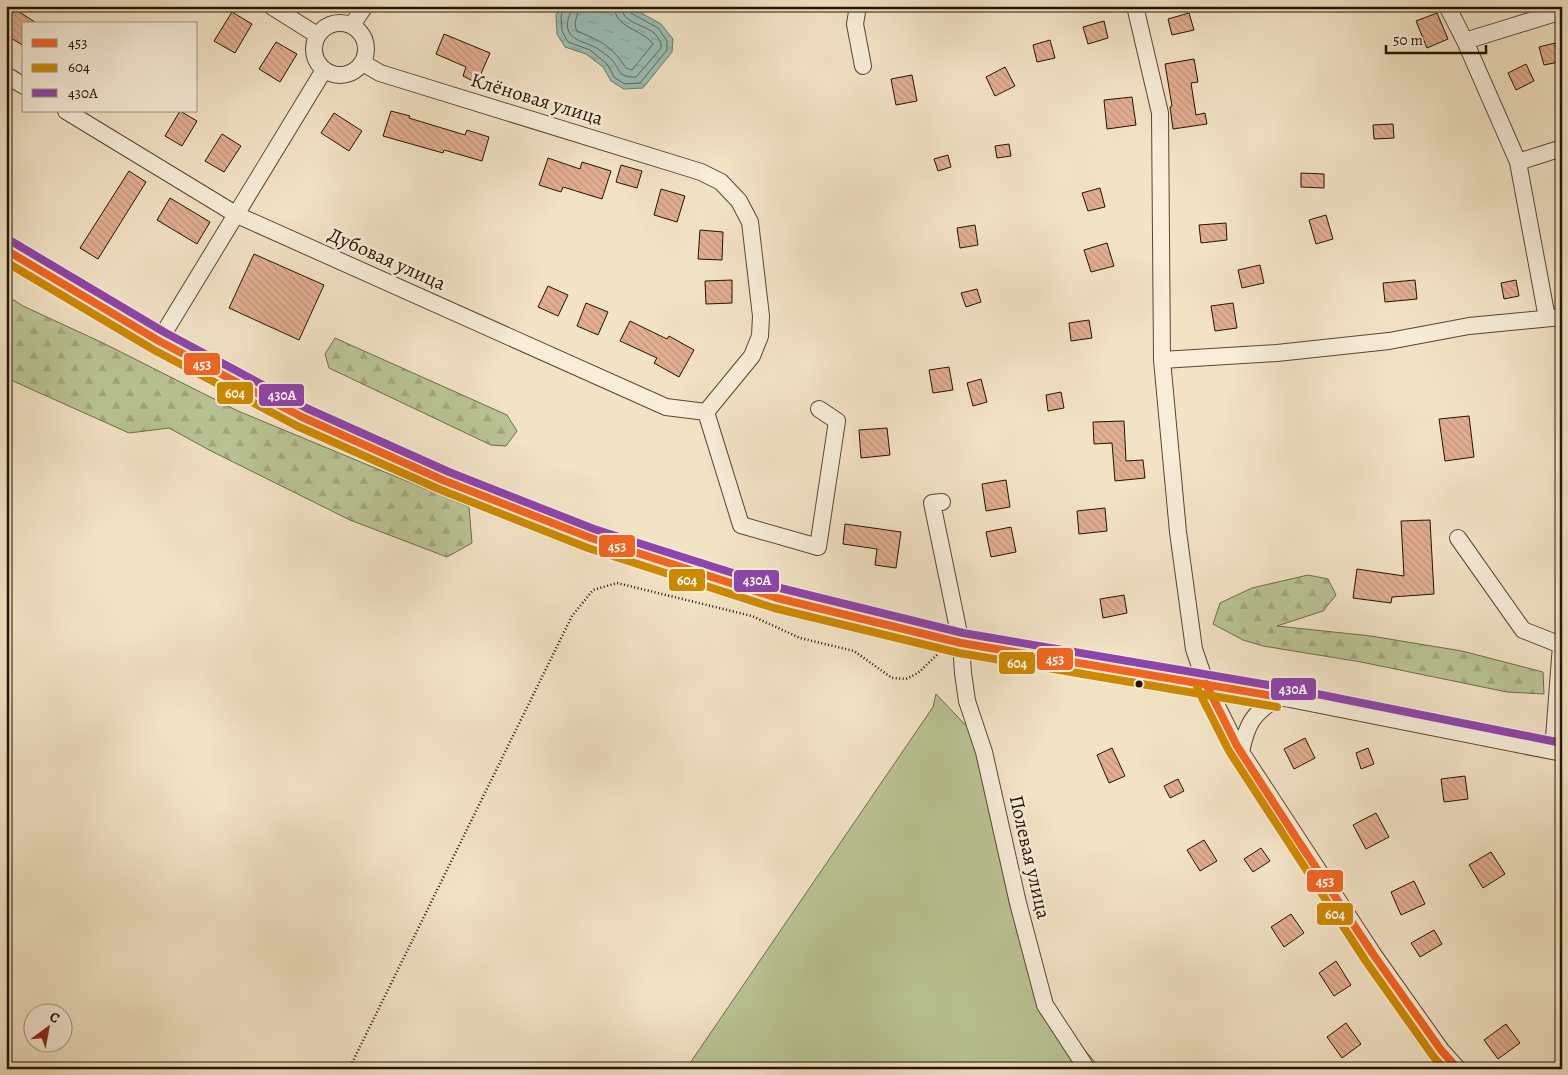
<svg xmlns="http://www.w3.org/2000/svg" width="1568" height="1075" font-family="Alegreya,serif">
  <style>
    .grass { fill: #bac495; stroke: #6e6c4a }
    .forest { fill: url(#forest-firs); stroke: #6e6c4a }
    .water { fill: url(#water-ripples); stroke: #6b7a6d }
    .lines { fill: none; stroke-linecap: round; stroke-linejoin: round }
    .shore { stroke: #5f685a; stroke-width: 1 }
    .building { fill: url(#building-back-hatch); stroke: #231300 }
    .minor-casing { stroke: #574731; stroke-width: 18 }
    .path { stroke: #231300; stroke-width: 2.5; stroke-dasharray: 1 2.5; stroke-linecap: butt }
    .minor { stroke: #f7edd9; stroke-width: 16 }
    .bus-1-casing { stroke: #f7edd9; stroke-width: 11 }
    .bus-2-casing { stroke: #f7edd9; stroke-width: 11 }
    .bus-3-casing { stroke: #f7edd9; stroke-width: 11 }
    .bus-1 { stroke: #f26522; stroke-width: 8 }
    .bus-2 { stroke: #cd8900; stroke-width: 8 }
    .bus-3 { stroke: #8e44ad; stroke-width: 8 }
    .bus-dot { fill: #231300; stroke: #f7edd9; stroke-width: 2 }
    .labels { text-anchor: middle; dominant-baseline: central; stroke-width: 5; stroke-linejoin: round; paint-order: stroke }
    .street-label { font-size: 20px; fill: #231300; stroke: #f7edd9 }
    .line-badge { stroke: #f7edd9; stroke-width: 2 }
    .badge-label { font-size: 14px; text-anchor: middle; font-weight: bold; fill: #fff }
  </style>
  <defs>
    <pattern id="forest-firs" width="22" height="20" patternUnits="userSpaceOnUse" patternTransform="scale(1.25)"><rect width="22" height="20" fill="#bac495"/><path d="M5 1l3.5 6h-7zM16 11l3.5 6h-7z" fill="#a0a87f"/></pattern>
    <pattern id="water-ripples" width="26" height="14" patternUnits="userSpaceOnUse" patternTransform="scale(1.25)"><rect width="26" height="14" fill="#9bbeb5"/><path d="M2 4q2-2 4 0t4 0M15 11q2-2 4 0t4 0" fill="none" stroke="#85a29a"/></pattern>
    <pattern id="building-back-hatch" width="6" height="6" patternUnits="userSpaceOnUse" patternTransform="scale(1.25)"><rect width="6" height="6" fill="#e2ae92"/><path d="M-1 5l2 2M0 0l6 6M5-1l2 2" fill="none" stroke="#c2957c"/></pattern>
  </defs>
  <rect width="100%" height="100%" fill="#f2e3c5"/>
  <filter id="stains"><feTurbulence type="fractalNoise" baseFrequency=".004" numOctaves="4"/><feColorMatrix values="0 0 0 0 .2 0 0 0 0 .09 0 0 0 0 .02 0 0 0 .5 -.17"/></filter>
  <radialGradient id="worn" r=".72"><stop offset=".6" stop-color="#630" stop-opacity="0"/><stop offset="1" stop-color="#630" stop-opacity=".3"/></radialGradient>
  <path class="grass" d="M936 694 973 733 1051 1011 1101 1069H686L933 707Z"/>
  <path class="forest" d="M6 295 23 306 103 343 238 411 469 507 472 543 447 557 350 520 211 451 169 428 129 433 13 381 6 377Z
    M335 338 507 415 517 431 506 446 491 445 329 368 325 354Z
    M1308 575 1328 579 1336 595 1323 611 1277 626 1371 636 1462 651 1543 672 1544 694 1507 692 1361 662 1263 646 1243 640 1213 624 1220 603 1252 588Z"/>
  <path class="water" d="M562 6H629L661 24 673 39 672 52 643 88 624 89 611 81 603 67 586 54 565 47 557 34 556 15Z"/>
  <g class="lines">
    <path class="shore" d="M565 6 561 16 562 31 568 42 590 50 607 64 615 78 625 84 640 83 667 50V41L658 28 629 12 627 6
      M572 6C571 16 564 22 569 32 574 42 590 43 598 49 602 52 607 55 611 59 621 69 617 78 636 77L661 48V43C659 40 657 35 654 33 643 24 622 23 621 6
      M579 6C579 15 572 22 577 31 600 41 611 45 626 68L632 70 653 44C641 28 615 29 614 6"/>
  </g>
  <path class="building" d="M13 8 38 24H24V46L6 35V20Z
    M232 12 252 24 235 53 214 41Z
    M1189 13 1194 30 1172 35 1168 19Z
    M1437 13 1448 39 1427 48 1416 21Z
    M1104 21 1108 38 1088 44 1083 27Z
    M444 34 490 53 477 83 463 76 466 67 436 54Z
    M1050 40 1055 58 1037 62 1033 45Z
    M276 42 297 54 280 82 259 69Z
    M1555 43 1559 62 1544 65 1539 47Z
    M1194 59 1198 82 1191 83 1196 115 1205 113 1207 124 1173 129 1170 107 1172 106 1165 64Z
    M1526 64 1534 81 1516 90 1508 73Z
    M1005 67 1015 86 995 96 986 77Z
    M912 75 917 101 896 105 891 79Z
    M1132 97 1136 125 1107 129 1104 100Z
    M180 111 197 121 182 146 165 136Z
    M391 111 410 116 409 118 465 135 467 130 489 137 482 161 444 150 443 153 383 136Z
    M334 113 362 131 349 151 321 133Z
    M1393 124 1394 138 1374 139 1373 125Z
    M222 134 241 146 224 172 205 161Z
    M1009 144 1011 156 997 158 995 146Z
    M948 155 951 167 938 171 934 159Z
    M548 158 580 169 582 162 611 171 602 199 563 187 561 192 539 185Z
    M621 165 642 171 637 188 616 182Z
    M129 171 146 182 98 259 80 248Z
    M1301 173 1324 174V188L1301 187Z
    M1100 188 1105 207 1088 211 1082 193Z
    M661 189 685 196 677 222 654 215Z
    M170 198 210 222 197 244 157 220Z
    M1326 215 1333 239 1316 244 1309 220Z
    M1226 223 1227 240 1201 243 1199 225Z
    M975 225 978 245 960 248 957 228Z
    M700 230 723 232 722 260 698 259Z
    M1107 243 1114 266 1091 272 1084 250Z
    M254 254 324 285 299 340 229 308Z
    M1260 265 1264 283 1242 288 1238 270Z
    M732 280V303L706 304 705 281Z
    M1415 280 1417 299 1385 302 1383 283Z
    M1516 280 1519 296 1504 299 1501 283Z
    M548 286 568 295 558 316 538 307Z
    M977 289 981 302 966 307 961 293Z
    M586 303 608 312 598 335 577 326Z
    M1233 303 1237 328 1215 331 1211 306Z
    M1089 320 1092 338 1071 341 1069 323Z
    M630 321 667 339 669 336 694 350 679 377 654 363 657 358 620 341Z
    M949 367 953 390 933 393 929 370Z
    M981 379 987 402 973 406 967 383Z
    M1061 392 1064 408 1048 411 1046 395Z
    M1469 416 1474 457 1445 461 1439 419Z
    M1124 421 1126 461 1143 460 1145 478 1115 481 1112 443 1094 444 1093 422Z
    M887 428 890 455 861 458 859 430Z
    M1006 480 1010 507 986 511 982 484Z
    M1105 508 1107 531 1079 534 1077 511Z
    M1430 520 1434 594 1392 597 1391 603 1353 598 1357 569 1404 576 1401 521Z
    M845 524 901 532 896 568 875 565 877 549 843 544Z
    M1011 527 1016 552 991 557 986 532Z
    M1124 595 1127 613 1103 618 1100 599Z
    M1305 738 1315 758 1294 769 1284 749Z
    M1112 748 1125 776 1109 783 1097 755Z
    M1368 748 1374 764 1361 769 1356 753Z
    M1465 776 1468 799 1444 802 1441 779Z
    M1178 779 1184 791 1170 798 1164 786Z
    M1376 813 1389 837 1366 849 1353 825Z
    M1204 840 1217 861 1200 871 1187 850Z
    M1261 848 1270 861 1253 872 1244 859Z
    M1491 852 1505 874 1483 888 1469 865Z
    M1414 881 1425 904 1401 915 1391 892Z
    M1291 914 1304 933 1284 947 1271 927Z
    M1434 930 1442 944 1420 957 1411 943Z
    M1336 961 1351 985 1334 996 1319 973Z
    M1346 1023 1361 1044 1342 1058 1327 1037Z
    M1506 1024 1520 1043 1498 1059 1484 1040Z"/>
  <g class="lines">
    <defs>
      <path id="minor" d="M271 6 317 35
        M858 6 855 24 863 66
        M1135 6 1160 113 1162 360 1178 532 1194 649 1206 684 1237 746 1373 954 1441 1050 1458 1069
        M1447 6 1465 41 1518 162 1547 318
        M314 49a26 26 0 1 1 52 0a26 26 0 1 1-52 0Z
        M352 25 365 6
        M1465 41 1562 11
        M363 63 380 73 701 172 721 182 739 201 750 222 761 316 760 336 752 356 706 412 741 525 818 547 837 421 819 409
        M6 75 24 86
        M66 111 237 215 666 407 706 412
        M1518 162 1562 148
        M6 250 159 341 302 417 445 481 591 538 777 598 961 643 1290 699 1562 753
        M159 341 324 70
        M1162 360 1277 353 1389 341 1469 326 1562 317
        M942 502 932 503 961 643 963 673 967 701 984 752 1018 903 1045 1005 1087 1069
        M1458 538 1523 630 1561 645 1553 751
        M1241 752C1247 723 1253 713 1279 697"/>
    </defs>
    <use href="#minor" class="minor-casing"/>
    <path class="path" d="M349 1069 572 616 593 590 617 583 752 616 800 638 854 651 892 678 906 679 918 673 940 652"/>
    <use href="#minor" class="minor"/>
    <defs>
      <path id="bus-1" d="M6 250 159 341 302 417 445 481 591 538 777 598 961 643 1279 697
        M1206 684 1237 746 1297 839 1373 954 1441 1050 1458 1069"/>
      <path id="bus-2" d="M6 262 154 350 297 426 441 490 588 548 774 608 959 653 1277 707
        M1197 688 1229 751 1365 960 1433 1056 1444 1069"/>
      <path id="bus-3" d="M11 241 164 332 306 408 449 472 594 529 780 588 963 633 1292 689 1562 743"/>
    </defs>
    <use href="#bus-1" class="bus-1-casing"/>
    <use href="#bus-2" class="bus-2-casing"/>
    <use href="#bus-3" class="bus-3-casing"/>
    <use href="#bus-1" class="bus-1"/>
    <use href="#bus-2" class="bus-2"/>
    <use href="#bus-3" class="bus-3"/>
  </g>
  <circle class="bus-dot" cx="1139" cy="684" r="4.5"/>
  <g class="labels">
    <g class="street-label">
      <text transform="translate(537 99) rotate(17)">Клёновая улица</text>
      <text transform="translate(387 259) rotate(24)">Дубовая улица</text>
      <text transform="translate(1030 857) rotate(77)">Полевая улица</text>
    </g>
  </g>
  <g class="line-badge">
    <rect x="183" y="352" width="38" height="24" rx="5" fill="#f26522"/>
    <rect x="216" y="381" width="38" height="24" rx="5" fill="#cd8900"/>
    <rect x="258" y="383" width="47" height="24" rx="5" fill="#8e44ad"/>
    <rect x="598" y="534" width="38" height="24" rx="5" fill="#f26522"/>
    <rect x="668" y="568" width="38" height="24" rx="5" fill="#cd8900"/>
    <rect x="733" y="569" width="47" height="24" rx="5" fill="#8e44ad"/>
    <rect x="1036" y="647" width="38" height="24" rx="5" fill="#f26522"/>
    <rect x="998" y="651" width="38" height="24" rx="5" fill="#cd8900"/>
    <rect x="1270" y="677" width="47" height="24" rx="5" fill="#8e44ad"/>
    <rect x="1306" y="869" width="38" height="24" rx="5" fill="#f26522"/>
    <rect x="1316" y="902" width="38" height="24" rx="5" fill="#cd8900"/>
  </g>
  <g class="badge-label">
    <text x="202" y="369">453</text>
    <text x="235" y="398">604</text>
    <text x="282" y="400">430А</text>
    <text x="617" y="551">453</text>
    <text x="687" y="585">604</text>
    <text x="757" y="585">430А</text>
    <text x="1055" y="664">453</text>
    <text x="1017" y="668">604</text>
    <text x="1293" y="694">430А</text>
    <text x="1325" y="886">453</text>
    <text x="1335" y="919">604</text>
  </g>
  <rect width="1568" height="1075" fill="none" stroke="#f2e3c5" stroke-width="25"/>
  <rect x="8" y="8" width="1553" height="1060" fill="none" stroke="#231300" stroke-width="2.5"/>
  <rect x="12" y="12" width="1543" height="1050" fill="none" stroke="#231300"/>
  <rect x="22" y="22" width="175" height="90" fill="#f7edd9" stroke="#a29682"/>
  <rect x="32" y="39" width="25" height="8" fill="#f26522" stroke="#a29682"/>
  <text x="68" y="48" font-size="15" fill="#231300">453</text>
  <rect x="32" y="64" width="25" height="8" fill="#cd8900" stroke="#a29682"/>
  <text x="68" y="72" font-size="15" fill="#231300">604</text>
  <rect x="32" y="89" width="25" height="8" fill="#8e44ad" stroke="#a29682"/>
  <text x="68" y="98" font-size="15" fill="#231300">430А</text>
  <g transform="translate(48 1028) rotate(32)"><circle r="24" fill="#f7edd9" stroke="#a29682"/>
  <path d="M0-4L9 19L0 12L-9 19Z" fill="#8f2418"/>
  <text y="-8" font-size="14" font-weight="bold" text-anchor="middle" fill="#231300">С</text>
  </g>
  <path d="M1386 45v8h100v-8" fill="none" stroke="#231300" stroke-width="2.5"/>
  <text x="1393" y="45" font-size="15" fill="#231300" stroke="#f7edd9" stroke-width="4" paint-order="stroke">50 m</text>
  <rect width="100%" height="100%" filter="url(#stains)"/>
  <rect width="100%" height="100%" fill="url(#worn)"/>
</svg>
